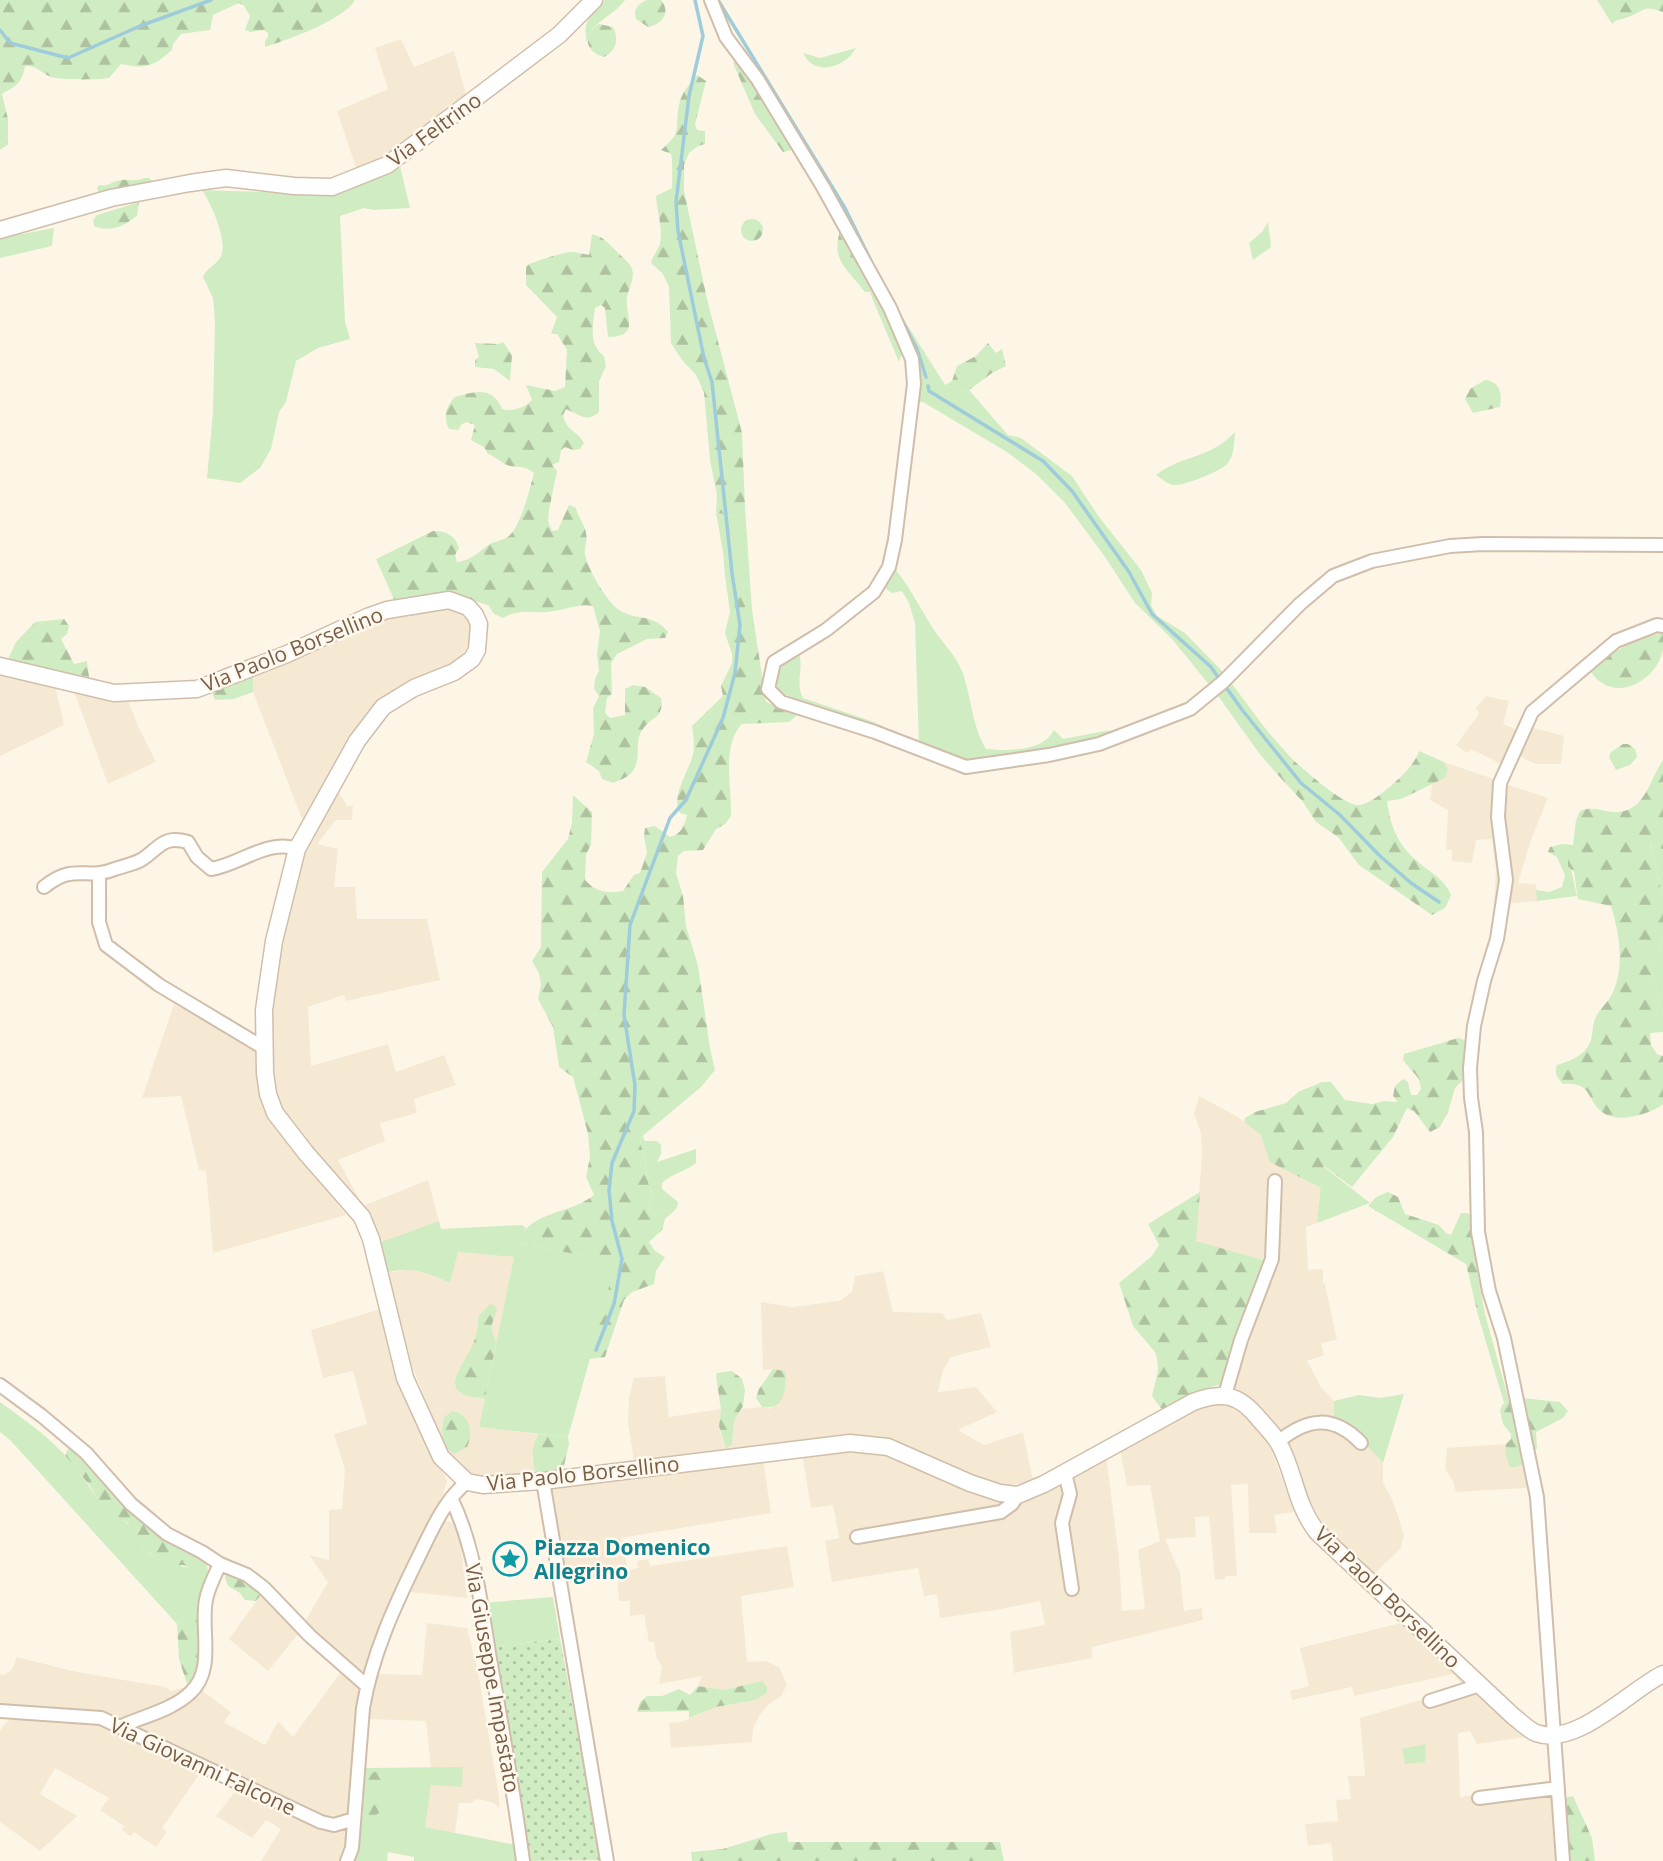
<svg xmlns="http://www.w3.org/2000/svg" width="1663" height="1861" font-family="'Open Sans',sans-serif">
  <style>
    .residential { fill: #f5e9d4 }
    .green { fill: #d0ecc3 }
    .forest { fill: url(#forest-firs) }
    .park { fill: url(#park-dots) }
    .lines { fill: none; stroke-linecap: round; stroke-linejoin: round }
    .stream { stroke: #9eccdb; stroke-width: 3.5 }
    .minor-casing { stroke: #d0beab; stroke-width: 16 }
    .tertiary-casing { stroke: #d0beab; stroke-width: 19 }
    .minor { stroke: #fff; stroke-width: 12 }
    .tertiary { stroke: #fff; stroke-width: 16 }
    .labels { text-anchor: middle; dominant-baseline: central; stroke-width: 5; stroke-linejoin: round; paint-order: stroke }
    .street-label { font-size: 21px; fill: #785e49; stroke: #fff9ed }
    .culture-label { font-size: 21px; font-weight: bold; fill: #0d838f; stroke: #fff9ed; text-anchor: start }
  </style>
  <defs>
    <pattern id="forest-firs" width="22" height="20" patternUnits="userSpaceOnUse" patternTransform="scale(1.75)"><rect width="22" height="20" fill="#d0ecc3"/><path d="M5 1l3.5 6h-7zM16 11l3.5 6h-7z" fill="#aec2a0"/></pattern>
    <pattern id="park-dots" width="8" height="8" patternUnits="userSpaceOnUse" patternTransform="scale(1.75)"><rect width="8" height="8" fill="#d0ecc3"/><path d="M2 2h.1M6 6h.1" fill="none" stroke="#aec2a0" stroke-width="1.8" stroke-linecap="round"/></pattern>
  </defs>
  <rect width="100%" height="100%" fill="#fdf6e6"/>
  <path class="residential" d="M401 39 414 67 454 51 467 98 410 143 358 174 337 111 388 89 375 48Z
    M447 607 461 611 468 618 472 631 470 646 452 664 429 673 382 698 365 719 304 824 253 692V677L353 628 386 618Z
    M0 672 127 698 140 730 156 762 108 784 73 689 59 685 56 690 64 725 0 756Z
    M1486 696 1509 701 1503 724 1517 730 1527 726 1564 736 1561 764H1536L1516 755 1506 784 1548 798 1531 840 1518 883 1536 884 1537 901 1494 905 1496 870 1492 839 1476 840 1472 863 1452 861V850L1446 849 1448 810 1430 800 1432 784 1445 778 1448 770 1444 762 1496 780 1501 764 1471 749 1467 753 1456 745 1479 714 1476 708Z
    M337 789 347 806H353L352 820H336L317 844 338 849 334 887H355L357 919H427L440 980 346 1001 344 995 308 1007 311 1066 388 1044 396 1072 444 1055 456 1085 414 1099 417 1113 380 1123 385 1141 338 1160 363 1206 428 1180 439 1221 378 1243 285 1119 272 1088V1005L291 893 305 850Z
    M174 1004 260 1051 296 1152 346 1215 213 1253 206 1171 199 1170 181 1096 142 1098Z
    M1199 1096 1238 1117 1261 1135 1271 1162 1321 1188 1317 1223 1306 1227 1308 1270 1323 1269V1283L1325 1284 1337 1340 1321 1343 1324 1355 1307 1361 1321 1387 1334 1401V1418L1349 1427 1383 1463V1482L1393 1501 1404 1535 1401 1548 1370 1578 1320 1528 1261 1410 1231 1384 1263 1260 1195 1241 1202 1156 1201 1133 1194 1114Z
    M457 1252 514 1257 479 1427 539 1434 535 1440 532 1459 537 1478 506 1480 468 1475 445 1446 407 1354 385 1273 411 1269 429 1273 450 1283Z
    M883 1271 893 1312 942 1313 947 1320 981 1313 991 1347 951 1357 943 1370 938 1392 976 1387 997 1412 958 1430 984 1445 1023 1432 1033 1480 1013 1485H997L984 1482 897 1443 732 1451 634 1461 628 1423 629 1397 634 1378 665 1376 669 1417 721 1409 720 1432 726 1447 732 1445 734 1421 742 1409 762 1407 770 1409 784 1393 786 1375 776 1369 763 1370 761 1302 792 1307 839 1301 852 1292 855 1276Z
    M381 1309 390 1354 399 1382 447 1481 443 1494 385 1614 362 1679 303 1625 328 1582 309 1555 329 1560V1510L342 1509 345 1470 334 1434 367 1424 353 1371 323 1378 311 1330Z
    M1216 1401 1242 1409 1263 1433 1272 1452 1294 1512 1274 1515 1277 1533H1249L1248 1484 1231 1485 1237 1576H1226L1225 1579 1215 1580 1209 1516 1195 1517 1196 1537 1165 1539 1180 1573 1184 1611 1202 1608 1203 1620 1092 1647V1658L1014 1673 1010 1632 1045 1625 1040 1601 996 1610 940 1618 937 1594 924 1596 918 1568 832 1582 825 1541 839 1538 833 1505 811 1508 802 1454 844 1450 886 1453 984 1497 1005 1501 1106 1455 1119 1558 1122 1611 1145 1609 1138 1550 1160 1541 1150 1485 1127 1486 1120 1449 1206 1403Z
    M1506 1444 1505 1454 1518 1467 1523 1465 1527 1488 1456 1492 1453 1481 1445 1469 1447 1448Z
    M763 1459 771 1513 621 1538 628 1570 638 1568 637 1561 648 1559 650 1566 787 1546 794 1587 741 1596 747 1662 766 1661 779 1667 787 1685 781 1696 769 1704 759 1716 753 1729 752 1742 671 1748 669 1723 681 1722 716 1707 755 1700 762 1681 724 1690 698 1686 702 1676 659 1684 662 1668 656 1656 654 1642H649L644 1614 630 1616V1601H619L617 1574 562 1584 547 1484Z
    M446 1521 456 1524 459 1531 467 1598 411 1592 426 1552 440 1523Z
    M263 1592 299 1633 268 1671 229 1639Z
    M427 1623 467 1628 478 1672 498 1790 500 1809 494 1803 477 1799 471 1803H459L455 1833 424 1827 431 1785 463 1768H431L426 1721 367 1719 377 1674 422 1675Z
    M1401 1623 1463 1679 1492 1709 1526 1737 1477 1744 1470 1731 1458 1733 1460 1797 1549 1785 1558 1861H1333L1331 1843 1308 1846 1305 1824 1338 1821 1336 1800 1351 1799 1348 1776H1365L1360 1718 1464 1687 1453 1674 1354 1696 1352 1687 1292 1700 1290 1691 1309 1686 1300 1648Z
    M17 1657 72 1671 165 1687 171 1691 194 1685 231 1712 224 1722 265 1745 278 1721 293 1737 341 1672 360 1688 352 1807 349 1813 341 1818 332 1820 304 1810 108 1718 0 1708V1674L5 1675 12 1669Z
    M17 1717 86 1720 106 1727 294 1815 315 1827 332 1831 348 1830 344 1861H261L281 1829 266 1820 252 1838 216 1816 237 1789 201 1772 162 1828 167 1832 156 1847 134 1832 131 1836 122 1830 124 1826 100 1810 109 1798 55 1768 40 1794 77 1816 40 1851 0 1822V1731L6 1722Z"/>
  <path class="green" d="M605 0H625C613 17 591 21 587 43 582 20 590 16 605 0Z
    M856 48C845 68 814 77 803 53L820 58Z
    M399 162 410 208 374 210 364 208 340 216 345 322 350 339 318 348 296 361 286 402 279 412 271 449 260 468 240 483 207 478 213 412 215 322 213 298 203 277C207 267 217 265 221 256 228 241 211 203 202 190L318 194Z
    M1268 222 1271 247 1253 260 1249 243 1262 232Z
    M54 228 52 246 0 258V238Z
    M875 292 900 345 902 354 899 362 870 293Z
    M896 307 945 385 952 381C955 387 962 392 969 390L1008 435 1021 438 1072 476 1099 517 1141 570 1152 593 1151 605 1157 616 1185 633 1224 673 1210 686 1172 639 1135 603 1105 557 1066 504 1036 474 1007 452 958 423 923 402 914 403 916 384Z
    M1235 432C1234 442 1235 455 1227 464 1223 470 1184 486 1175 485 1168 485 1162 479 1156 475 1183 454 1209 460 1235 432Z
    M745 508 752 610 746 608 742 599 744 586 725 576 723 552 716 512C727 516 736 518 745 508Z
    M896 570C911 589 921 610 934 630 943 643 956 656 962 671 971 695 972 726 986 749 1008 751 1043 752 1054 730L1063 739 1105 731 1136 729 1041 750 965 761 919 745 915 623 909 603 902 591 892 593 882 586 891 572Z
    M796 652 799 653C804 669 795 683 803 698L874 722 884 727 883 732C860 724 781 706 775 682 778 669 786 661 796 652Z
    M1229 680 1268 732 1293 760 1283 764 1277 774 1259 753 1216 693Z
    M1650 841 1657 848 1663 849V898Z
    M1568 856 1577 896 1537 901 1536 890 1549 892 1562 887 1565 875 1557 857Z
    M1663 937V1032L1650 1033 1657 1016 1659 999 1651 970Z
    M644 1135 643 1138 645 1141H657L661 1145V1154L657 1162 696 1149V1163C685 1172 672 1173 662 1183V1189L678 1202 677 1208 655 1214 648 1209 653 1193C645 1180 647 1170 644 1156 643 1149 640 1146 640 1138Z
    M1323 1166 1370 1203 1317 1223Z
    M439 1221 441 1229 522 1225 526 1228 518 1243 617 1262 568 1437 479 1427 514 1257 458 1252 450 1283C427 1272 410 1266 385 1273L378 1243Z
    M1485 1314 1509 1401 1504 1403 1478 1315Z
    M1404 1394 1383 1463 1349 1427 1334 1418V1401L1359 1395 1381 1398Z
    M0 1402C22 1418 44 1433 63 1453 79 1470 89 1487 102 1505 108 1514 120 1516 128 1524 136 1531 139 1543 146 1551 154 1559 186 1570 195 1567 198 1566 201 1563 204 1560 218 1581 192 1608 177 1624L11 1441 0 1432Z
    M553 1597 560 1639 491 1647 483 1603Z
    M1426 1744 1425 1762 1405 1764 1402 1749Z
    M463 1767 462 1787 431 1785 425 1827 517 1845 520 1861H414V1857L388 1852 387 1861H350L363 1813 365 1768Z"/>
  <path class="forest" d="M0 0H355C344 20 287 40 265 47V41L268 37V33L264 30 251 32 245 30 250 16 244 6 239 3 213 15 210 30 181 34 173 44 172 50C153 67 145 69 121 64L109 78C102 80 57 80 51 77 41 73 37 65 25 66 21 85 17 85 2 94L8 119V144L0 150Z
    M647 0H661C671 12 663 24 648 27L636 19C633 9 638 4 647 0Z
    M1597 0H1663V12C1641 4 1646 11 1628 17 1621 20 1618 18 1612 24Z
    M599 24 613 27C619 39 617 50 604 57 585 51 582 37 599 24Z
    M737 61 742 64 796 149 783 152 755 114 733 63Z
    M697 75 706 81 695 124 697 130 705 131V144L698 146 689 153 684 165V191L707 299 742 433 745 508C736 518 727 516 716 512L717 495 710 460 704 392 696 375 682 360 671 343 669 287 663 274 651 263C653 255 658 251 660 243 663 228 657 211 656 196L672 188C672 180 673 159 671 154L661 150C684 130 674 130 679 105 681 93 690 84 697 75Z
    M144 178H149L155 184 99 195 97 188 99 185C109 187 112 181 121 180 130 179 135 182 144 178Z
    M139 202 137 216C124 226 111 233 94 226L93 220 97 215Z
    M741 230a11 11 0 1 1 22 0a11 11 0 1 1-22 0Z
    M841 228 875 292H865C846 267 830 261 841 228Z
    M592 234C595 235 599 236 602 238 604 239 629 263 630 265 637 275 629 287 627 297 624 315 642 337 608 337L605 308 601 305 595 308C593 326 588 344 604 356L606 366 599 381V412C587 423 580 415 566 409L563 415C567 432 577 430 584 443L580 449 573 450 565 447 561 450 559 462 552 465 557 471 549 510 548 521 552 531 558 530 569 505 576 508C578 517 585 525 586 533 588 541 584 547 585 554 587 568 607 602 619 610 636 621 653 613 668 632L665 638 647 639 617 654 611 663 612 694 607 698 605 713 610 718 625 715V689L633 685 645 687 661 698C664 719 653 715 643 729 634 740 641 756 635 767 631 777 622 779 613 783L602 779 599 771 586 762 594 734 593 708 599 696 594 689 595 679 599 671 597 654 600 631 593 606C579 603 568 609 554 611 535 615 521 607 503 618L494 614 488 605 463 598 396 604 376 559 433 531C446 531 455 535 459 548L455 555 457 562C473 560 478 552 490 544 495 541 501 541 506 538 520 531 530 488 534 473 523 465 522 468 510 466 501 464 496 456 488 454L484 447 471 440 475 425 467 422 462 424 458 430 449 429C443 417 446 406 455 397 475 391 493 386 502 409 513 412 524 408 532 400L526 385 555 391 565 387 567 350 557 334H551L557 317 526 285V266C532 262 564 252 571 252 577 252 583 254 589 255Z
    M503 342 512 355 510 381 494 369 475 367V360L479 357 475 343 499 344Z
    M988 343 996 353 1002 349 1006 366 992 373 969 390C961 392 956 388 952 381L957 366 976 356Z
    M1485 380C1501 382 1502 394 1500 407L1473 413 1465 399 1470 389Z
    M725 576 744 586 742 599 746 608 752 610 766 702 798 714 789 722 742 724C721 745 732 789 731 816L725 824 716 829 703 850 684 851 678 856 676 873 683 896 686 926 698 966 710 1048 715 1070 701 1087 640 1138C640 1146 643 1149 644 1156 647 1170 645 1180 653 1193L648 1209 655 1214 677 1208 665 1219 662 1230 649 1242 655 1251 665 1257 656 1271 654 1284 632 1292 624 1300 605 1357 589 1359 616 1262 518 1243C520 1238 523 1232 527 1228 544 1211 573 1212 594 1195L586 1177 590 1157 588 1134 580 1103 573 1077 559 1067 553 1027 538 999 541 984 539 973 532 961 541 947 542 872 568 839 572 823 573 795 592 812 591 845 586 854 585 880C596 892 608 894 623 891L634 875 640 873 647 853 644 836 645 828 655 826 670 837C682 834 684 826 687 815L680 813C670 796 689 772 693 754 695 745 693 735 692 726L723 696 721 686 732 663V654L725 633 730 612Z
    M64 619 69 626 67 634 61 639 74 664 87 661 89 677 7 661 16 642 35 622Z
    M1663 633C1663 639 1663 645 1663 650 1656 683 1611 706 1589 669L1632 641Z
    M253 677V692L234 699 215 700 210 688Z
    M1623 744H1628L1635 749 1637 757 1630 765 1616 770 1609 757 1611 752Z
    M1419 751 1444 762 1448 770 1445 778 1401 799 1387 801C1390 824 1397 844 1416 860 1429 872 1444 878 1451 895L1445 908 1432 915 1359 865 1338 837 1316 822 1303 802 1277 774 1283 764 1293 760C1305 770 1346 808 1360 805 1371 803 1383 792 1392 785 1403 775 1414 765 1419 751Z
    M1663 760V849L1657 848 1650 842 1663 898V937L1651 970 1659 999 1657 1016 1650 1034 1651 1045 1657 1054 1663 1056V1104C1651 1114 1619 1123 1605 1114 1585 1102 1595 1082 1563 1084 1557 1077 1554 1074 1557 1065 1573 1060 1589 1054 1592 1035 1593 1029 1593 1024 1595 1019 1599 1009 1609 1002 1613 992 1625 966 1619 932 1611 906L1578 899 1574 872 1568 866V857H1557L1548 852 1550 847 1562 844 1573 845 1576 820 1580 811C1592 806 1601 811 1613 812 1645 814 1649 780 1663 760Z
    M1458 1038 1468 1041 1463 1080 1455 1088 1448 1112 1440 1127 1430 1132 1414 1111 1407 1108 1393 1137 1352 1187 1324 1166 1321 1188 1270 1162 1261 1135 1244 1122 1245 1118 1255 1112 1286 1103 1298 1092 1322 1082H1331L1345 1100 1372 1104 1384 1101 1398 1102 1393 1096 1395 1086 1403 1079 1408 1082 1411 1095H1417L1421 1089 1419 1079 1403 1060 1404 1054Z
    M1200 1192 1196 1241 1263 1260 1264 1266 1224 1381 1219 1385 1202 1390 1163 1411 1152 1396 1158 1370 1157 1358 1155 1352 1133 1326 1119 1283 1152 1256 1159 1245 1148 1224Z
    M1388 1192 1398 1197 1405 1214 1439 1225 1446 1233 1451 1235 1461 1213H1467L1473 1217 1476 1266 1485 1314 1478 1315 1466 1264 1368 1206 1376 1197Z
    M490 1304 495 1306 497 1310 491 1327 496 1343 485 1398 466 1396 456 1389 455 1381C463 1356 479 1346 478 1317Z
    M773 1369 785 1371C788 1389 783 1411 762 1407L756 1398 759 1389Z
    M732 1371 742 1379 745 1390 743 1406 734 1421 732 1445 726 1448 719 1426 721 1410 716 1376 717 1373Z
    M1522 1398 1560 1402 1568 1411 1563 1418 1536 1432 1537 1448 1534 1453Z
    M1509 1401 1514 1404 1526 1461C1522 1467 1517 1467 1510 1467L1505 1454 1506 1444 1511 1439V1434L1503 1424 1500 1410 1503 1404Z
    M453 1411C470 1415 474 1432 467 1447L454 1454C440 1445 441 1431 444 1417Z
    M539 1434 568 1437 569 1444 562 1474 537 1478C533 1463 529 1448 539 1434Z
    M68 1449 73 1450 104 1485 136 1515 204 1560 197 1567 191 1568 183 1565 175 1566 157 1559 145 1550 128 1523 107 1511 101 1505 90 1486 65 1455Z
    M227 1570 263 1592 256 1601 245 1600 240 1593 228 1586 225 1578Z
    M202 1587 207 1590 200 1675 188 1687 179 1659 177 1624 192 1607 197 1589Z
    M762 1681 767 1687V1693L755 1700 716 1707 689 1718V1711L637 1712 640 1702 647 1696H662L679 1689 690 1695 698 1686 724 1690Z
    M379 1770 393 1773V1778L378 1782 384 1804 378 1814 372 1816 363 1813 366 1776Z
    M1573 1796 1592 1838 1595 1861H1570L1563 1798Z
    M787 1832 788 1842H1000L1004 1861H692L691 1852 723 1849 771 1834Z"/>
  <path class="park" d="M560 1639 601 1860 527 1861 491 1647Z"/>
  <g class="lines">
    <path class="stream" d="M718 0 845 208 871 261
      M0 30 10 43 68 58 140 26 211 0
      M901 318 917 349 926 377
      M928 386 929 391 1043 461 1072 491 1129 572 1152 614 1211 667 1218 677
      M1225 686 1243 711 1301 783 1340 815 1381 857 1411 883 1439 902
      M596 1350 614 1304 622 1259 612 1221 609 1190 612 1163 634 1111 635 1085 624 1015 630 925 670 818 686 800 723 718 735 673 740 625 732 573 712 382 704 358 678 231 676 202 689 96 703 36 695 0"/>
    <defs>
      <path id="minor" d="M711 0 726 37 758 80 823 187 890 308 912 359 914 384 895 540 889 567 874 592 826 630 774 662 768 689 781 702 875 732 966 767 1049 755 1099 744 1190 709 1223 682 1300 604 1333 576 1372 561 1450 546 1483 544 1663 545
        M99 874V922L106 945 159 985 264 1048
        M44 887C75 862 85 881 115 869 123 866 134 864 141 860 160 848 162 835 188 842L197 857 211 869C239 865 269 838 297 849
        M0 1385 42 1416 86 1453 131 1504 167 1534 202 1552 220 1564 247 1575 264 1588 310 1636 367 1686
        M1225 1395 1241 1340 1272 1259 1275 1181
        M1278 1442C1307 1418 1333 1414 1361 1443
        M1065 1473 1070 1494 1062 1523 1072 1589
        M543 1481 607 1861
        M451 1498C475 1547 481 1605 490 1659 502 1727 514 1793 523 1861
        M857 1537 1001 1512 1012 1504 1018 1495
        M1430 1701 1480 1685
        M0 1711 101 1718 321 1822 334 1825 354 1819
        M122 1726C144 1716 172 1710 190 1693 216 1670 200 1629 206 1600 208 1588 215 1575 220 1564
        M1479 1798 1558 1788
        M347 1861 352 1848 363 1708C372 1655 394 1607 418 1558 431 1532 444 1500 467 1482
        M1563 1861 1537 1497 1504 1338 1489 1291 1478 1232 1476 1132 1471 1098 1470 1068 1474 1026 1484 981 1497 939 1506 880 1498 817 1500 783 1532 712 1616 641 1657 625 1663 626"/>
      <path id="tertiary" d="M0 230 111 198 190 183 226 178 294 186 332 187 387 165 559 35 594 0
        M0 666 114 693 197 689 287 654 367 617 387 610 449 600 468 607 475 615 479 624 477 650 472 659 454 672 414 688 383 707 357 741 297 849 274 941 264 1010 265 1073 268 1094 275 1113 306 1153 362 1217 371 1239 405 1378 441 1457 467 1482 483 1485 543 1481 850 1443 888 1447 970 1483 1000 1493 1018 1495 1044 1484 1193 1402C1224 1391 1239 1394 1260 1420 1266 1427 1273 1434 1278 1442 1295 1471 1294 1502 1317 1532L1513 1716C1520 1721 1528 1730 1536 1733 1576 1748 1630 1690 1663 1674"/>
    </defs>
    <use href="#minor" class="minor-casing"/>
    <use href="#tertiary" class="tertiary-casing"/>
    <use href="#minor" class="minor"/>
    <use href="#tertiary" class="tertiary"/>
  </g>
  <defs>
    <symbol id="sight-ring" viewBox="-11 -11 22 22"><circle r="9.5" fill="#fff9ed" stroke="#0f9aa8" stroke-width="1.5"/><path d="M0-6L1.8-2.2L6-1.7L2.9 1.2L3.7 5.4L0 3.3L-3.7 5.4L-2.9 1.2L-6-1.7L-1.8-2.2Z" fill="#0f9aa8"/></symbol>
  </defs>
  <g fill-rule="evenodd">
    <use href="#sight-ring" x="491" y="1540" width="38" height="38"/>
  </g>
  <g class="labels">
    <g class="street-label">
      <text transform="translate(434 129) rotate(-36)">Via Feltrino</text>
      <text transform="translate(292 649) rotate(-22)">Via Paolo Borsellino</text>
      <text transform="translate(583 1473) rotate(-6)">Via Paolo Borsellino</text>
      <text transform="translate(1388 1597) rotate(44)">Via Paolo Borsellino</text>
      <text transform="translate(493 1678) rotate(80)">Via Giuseppe Impastato</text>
      <text transform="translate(203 1766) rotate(25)">Via Giovanni Falcone</text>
    </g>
    <g class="culture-label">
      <text x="534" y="1547">Piazza Domenico<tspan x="534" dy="24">Allegrino</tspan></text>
    </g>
  </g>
</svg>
